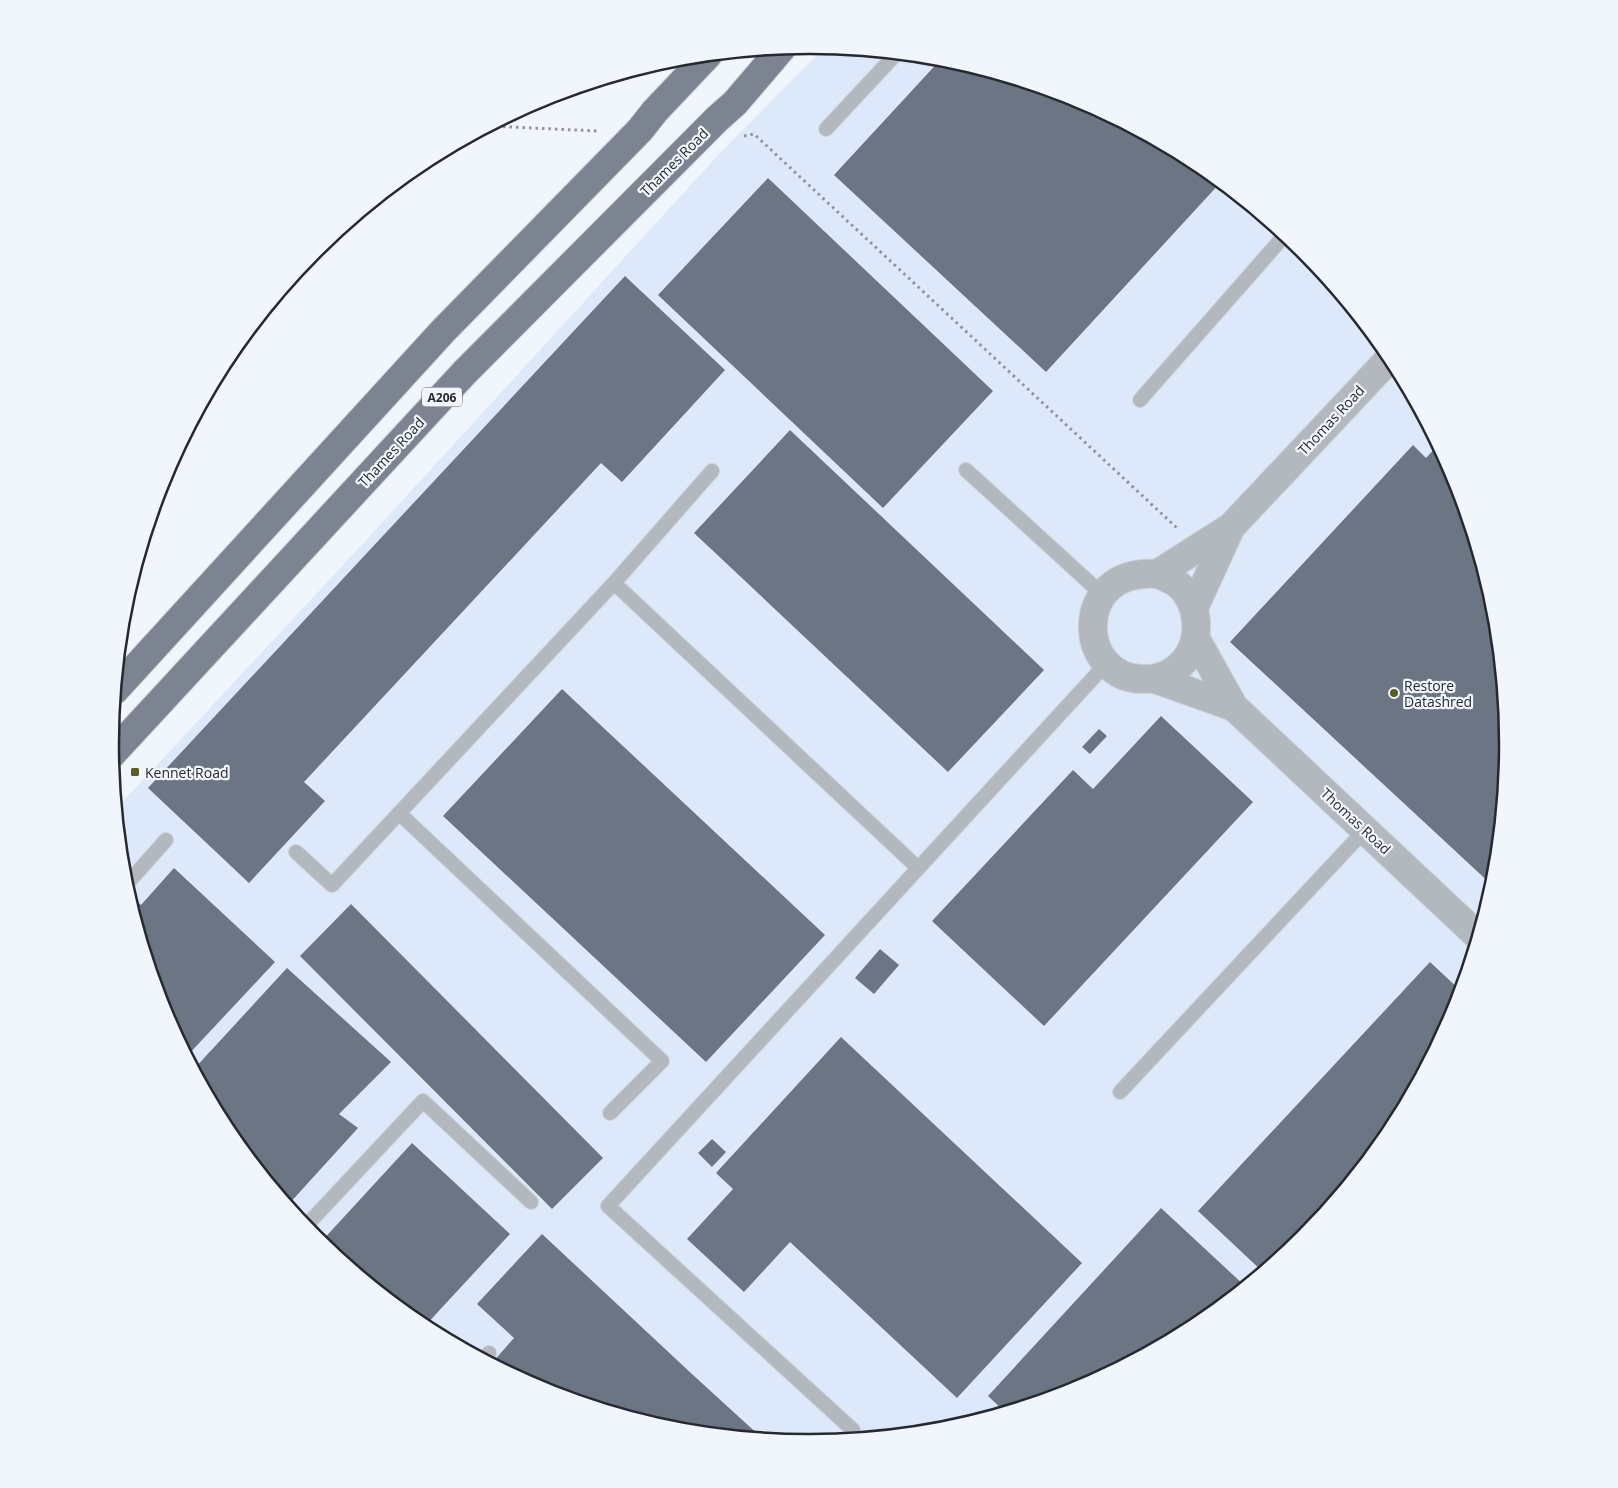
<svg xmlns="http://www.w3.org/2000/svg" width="1618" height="1488" font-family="'Open Sans',sans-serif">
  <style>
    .built { fill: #dde9fb }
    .building { fill: #6b7583 }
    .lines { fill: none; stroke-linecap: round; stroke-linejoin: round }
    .lane-casing { stroke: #ccd1d7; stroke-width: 16 }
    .street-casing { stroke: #ccd1d7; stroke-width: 30 }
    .primary-casing { stroke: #ccd1d7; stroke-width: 30 }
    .path { stroke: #8f9399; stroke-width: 3; stroke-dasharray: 2.5 4; stroke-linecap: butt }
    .lane { stroke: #b3b8bf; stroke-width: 14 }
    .street { stroke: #b3b8bf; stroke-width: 28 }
    .primary { stroke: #7c8491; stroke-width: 28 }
    .poi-dot { fill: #5b5b28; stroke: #f1f6fc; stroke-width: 2 }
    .labels { text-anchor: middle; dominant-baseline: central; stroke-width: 4.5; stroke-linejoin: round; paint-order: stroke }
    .shield { fill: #f1f6fc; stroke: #63676d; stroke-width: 1 }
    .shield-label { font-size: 12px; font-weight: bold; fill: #262a30 }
    .street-label { font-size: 14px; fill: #262a30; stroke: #f1f6fc }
    .poi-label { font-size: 14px; fill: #262a30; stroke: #f1f6fc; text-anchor: start }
    .rim { fill: none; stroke: #262a30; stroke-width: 2.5 }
  </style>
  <rect width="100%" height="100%" fill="#f1f6fc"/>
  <path class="built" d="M825 47 946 58 1077 98 1198 163 1303 250 1390 356 1455 477 1495 608 1508 744 1495 881 1455 1012 1390 1133 1303 1238 1197 1325 1076 1390 945 1430 809 1443 672 1430 541 1390 420 1325 315 1238 228 1132 163 1011 123 880 116 809 369 537 719 154Z"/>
  <path class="building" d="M942 58 1077 98 1198 163 1221 182 1046 372 834 175Z
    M768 178 993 391 883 508 658 295Z
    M625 276 725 370 622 482 601 463 304 782 325 801 249 883 148 788Z
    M790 430 1044 670 948 772 694 533Z
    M1413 445 1426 458 1438 445 1455 477 1495 608 1508 744 1493 886 1230 642Z
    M562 689 825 935 706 1062 443 816Z
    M1161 716 1253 802 1044 1026 932 921 1073 770 1093 789Z
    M1099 729 1107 736 1090 754 1082 747Z
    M174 868 275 962 187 1056 163 1011 127 891 141 905Z
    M351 904 603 1158 552 1209 300 956Z
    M880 949 899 965 874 994 855 978Z
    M1430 962 1461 991 1455 1012 1390 1133 1303 1238 1263 1272 1198 1211Z
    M287 968 391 1062 339 1114 358 1128 288 1205 228 1132 194 1069Z
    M841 1037 1082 1263 957 1398 790 1242 744 1292 687 1239 733 1189 716 1173Z
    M712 1139 726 1152 712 1167 698 1153Z
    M412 1143 510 1234 424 1327 320 1243Z
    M1161 1208 1245 1286 1197 1325 1076 1390 1005 1412 988 1396Z
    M542 1234 693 1375 762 1438 672 1430 541 1390 492 1363 514 1338 477 1304Z"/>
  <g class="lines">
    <defs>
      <path id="lane" d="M826 129 896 54
        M1140 400 1285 235 1308 255
        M966 470 1103 595
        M614 583 918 868
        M399 813 662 1061 610 1113
        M296 852 332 885 614 583 712 471
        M125 886 166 840
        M1120 1092 1365 830
        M305 1227 423 1101 531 1202
        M484 1359 489 1353
        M853 1430 608 1206 1106 664"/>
      <path id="street" d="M1157 574C1163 576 1170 579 1175 582 1199 599 1203 638 1185 660 1175 672 1161 679 1145 679 1076 681 1071 567 1157 574L1231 527 1391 357
        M1194 608 1231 527
        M1196 639 1234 707 1478 936
        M1155 679 1234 707"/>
      <path id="primary" d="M115 690 443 331 640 130 655 111 708 55
        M111 755 465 372 717 119 735 103 782 48"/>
    </defs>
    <use href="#lane" class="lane-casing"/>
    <use href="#street" class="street-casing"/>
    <use href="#primary" class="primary-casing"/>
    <path class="path" d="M490 126 597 131
      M744 136 754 134 1177 528"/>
    <use href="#lane" class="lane"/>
    <use href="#street" class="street"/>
    <use href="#primary" class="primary"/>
  </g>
  <g class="poi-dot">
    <circle cx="1394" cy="693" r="5"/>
    <rect x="130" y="767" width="10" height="10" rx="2.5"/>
  </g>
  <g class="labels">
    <rect class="shield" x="422" y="387.5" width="40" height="19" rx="4"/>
    <g class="shield-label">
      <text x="442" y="397">A206</text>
    </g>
    <g class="street-label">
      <text transform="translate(674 162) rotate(-45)">Thames Road</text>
      <text transform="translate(1331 420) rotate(-47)">Thomas Road</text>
      <text transform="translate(391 452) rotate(-47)">Thames Road</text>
      <text transform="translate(1356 821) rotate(43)">Thomas Road</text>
    </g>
    <g class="poi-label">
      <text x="1404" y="685">Restore<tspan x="1404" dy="16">Datashred</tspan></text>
      <text x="145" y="772">Kennet Road</text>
    </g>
  </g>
  <path d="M0 0H1618V1488H0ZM119 744a690 690 0 1 1 1380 0a690 690 0 1 1-1380 0Z" fill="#f1f6fc" fill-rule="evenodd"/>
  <path class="rim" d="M119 744a690 690 0 1 1 1380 0a690 690 0 1 1-1380 0Z"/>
</svg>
